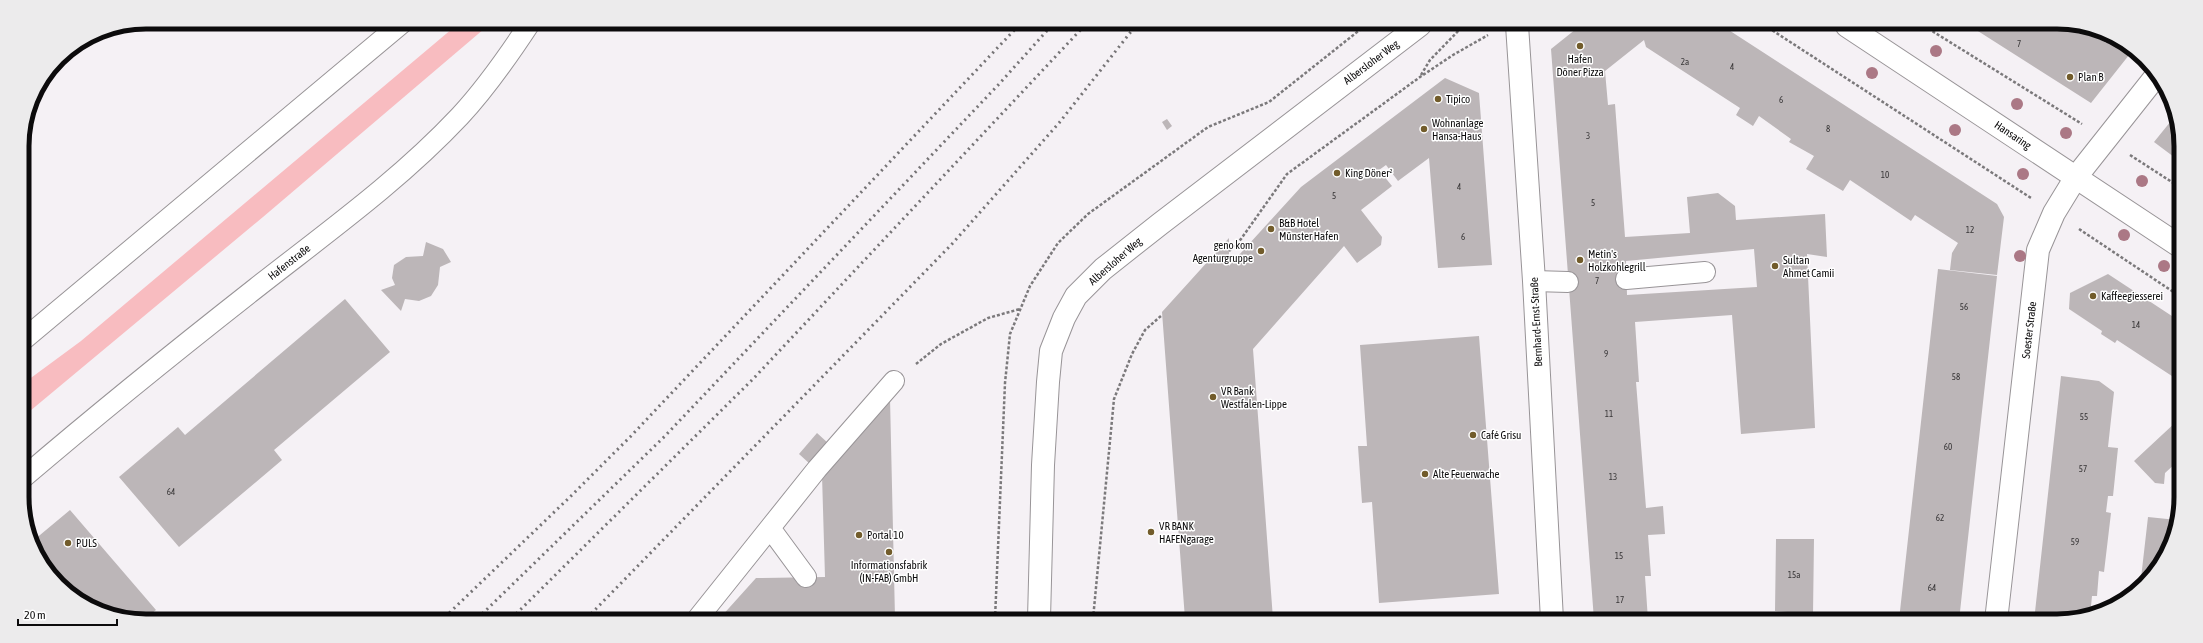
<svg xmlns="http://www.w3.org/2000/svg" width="2203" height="643" font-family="'Asap Condensed',sans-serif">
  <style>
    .green { fill: #f8bcc0 }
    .building { fill: #bcb6b8; fill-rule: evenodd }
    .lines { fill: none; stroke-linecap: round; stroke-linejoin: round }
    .service-casing { stroke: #989497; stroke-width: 22 }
    .minor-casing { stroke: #989497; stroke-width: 24 }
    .secondary-casing { stroke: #989497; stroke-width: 24 }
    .path { stroke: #7b797b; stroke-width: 2.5; stroke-dasharray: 3 2; stroke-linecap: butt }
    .service { stroke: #fff; stroke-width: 20 }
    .minor { stroke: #fff; stroke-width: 22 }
    .secondary { stroke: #fff; stroke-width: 22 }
    .rail { stroke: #757375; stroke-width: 3; stroke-dasharray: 2 4; stroke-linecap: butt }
    .tree { fill: #ab7885 }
    .poi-dot { fill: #725c2b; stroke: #fff; stroke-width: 1.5 }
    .labels { text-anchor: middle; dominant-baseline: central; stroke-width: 3; stroke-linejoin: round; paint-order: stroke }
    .number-label { font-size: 9px; fill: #383637 }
    .poi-label { font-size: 11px; fill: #0c0b0c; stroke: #fff; text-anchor: start }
    .street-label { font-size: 11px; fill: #0c0b0c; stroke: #fff }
    .rim { fill: none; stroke: #0c0b0c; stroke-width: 5 }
  </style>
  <rect width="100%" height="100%" fill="#f5f1f5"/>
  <path class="green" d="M459 23H491L263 217 24 416V383L81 341Z"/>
  <path class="building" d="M1581 25H1721L1997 204 2004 217 1997 275 1950 270 1952 253 1958 243 1915 215 1911 221 1850 180 1843 191 1806 169 1814 156 1789 142 1791 139 1759 116 1753 126 1736 115 1740 108 1646 47 1644 40 1605 71 1608 105 1615 104 1625 237 1690 233 1687 197 1718 193 1735 206 1736 220 1825 214 1827 257 1807 254 1815 428 1741 434 1732 315 1635 322 1639 382H1636L1646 508 1663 506 1665 534 1648 535 1651 576H1645L1648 620H1594L1551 49ZM1754 249 1757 287 1627 295 1626 261Z
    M1970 26H2080L2106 43 2110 35 2119 39 2133 50 2091 103Z
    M1445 78 1479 93 1492 265 1438 268 1429 158 1398 181 1386 165 1379 170 1392 186 1361 210 1382 237 1381 245 1357 263 1344 246 1253 349 1273 619H1185L1162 312 1229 238V266L1301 187Z
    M2175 116 2179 122 2178 160 2154 142Z
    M1167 119 1172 126 1167 130 1162 122Z
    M426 242 443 249 451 262 440 267 438 285 431 296 419 301 405 299 401 311 381 290 395 285 392 278 394 265 406 257 423 256Z
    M1938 269 1997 276 1966 556 1959 621 1899 620Z
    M2108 274 2178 320V380L2117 340 2115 343 2101 334 2102 331 2069 309 2070 293Z
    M345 299 390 352 274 450 282 460 179 547 119 477 178 427 185 435Z
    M1479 336 1499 594 1379 603 1372 502 1362 503 1358 446H1367L1360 345Z
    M2061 376 2099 381 2114 392 2108 447 2118 448 2113 496H2108L2106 512 2111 513 2104 572 2099 571 2097 596H2092L2090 616 2065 621H2034Z
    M890 398 895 618H720L756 578 825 577 822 475Z
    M2177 421V462L2165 473 2164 484 2155 483 2134 461Z
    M817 433 828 443 810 464 799 454Z
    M70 510 156 610 147 617H114L84 604 53 579 34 540Z
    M2148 517 2177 520 2176 532 2160 566 2140 587Z
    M1776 539H1814L1813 614 1775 611Z"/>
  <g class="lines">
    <defs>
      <path id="service" d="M1626 279 1705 272
        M1534 281 1568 282
        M23 340 402 23
        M24 477C100 412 177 350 256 288 326 233 399 181 460 116 486 88 509 55 530 23
        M770 528 806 577
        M698 618 817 469 894 381"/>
      <path id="minor" d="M1517 25 1534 281 1552 620
        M1996 621 2038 250 2054 213 2076 177 2156 76"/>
      <path id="secondary" d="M1847 26 2178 245
        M1039 619 1043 465 1048 382 1051 351 1064 318 1076 296 1103 269 1160 224 1420 25"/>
    </defs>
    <use href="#service" class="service-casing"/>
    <use href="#minor" class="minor-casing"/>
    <use href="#secondary" class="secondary-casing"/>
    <path class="path" d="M1764 25 2031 198
      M1924 26 2082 124
      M1421 75 1430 60 1464 25
      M2130 155 2178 186
      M2079 229 2178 295
      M1229 251 1241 239 1287 174 1420 77 1453 55 1488 35
      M916 364 941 344 988 318 1020 309
      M995 619 1005 383 1010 334 1030 286 1058 243 1088 214 1208 127 1269 102 1366 25
      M1093 619 1114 399 1132 354 1145 330 1162 315"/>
    <use href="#service" class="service"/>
    <use href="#minor" class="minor"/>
    <use href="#secondary" class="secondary"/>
    <path class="rail" d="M445 617 572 495 631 436 1020 24
      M478 618 665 436 1000 83 1053 24
      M512 618 753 379 1086 24
      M587 618 951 245 1059 123 1137 24"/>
  </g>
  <g class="tree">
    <circle cx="1936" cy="51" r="6"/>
    <circle cx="1872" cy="73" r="6"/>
    <circle cx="2017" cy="104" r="6"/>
    <circle cx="1955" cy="130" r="6"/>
    <circle cx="2066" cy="133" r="6"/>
    <circle cx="2023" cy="174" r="6"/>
    <circle cx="2142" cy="181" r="6"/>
    <circle cx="2124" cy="235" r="6"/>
    <circle cx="2020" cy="256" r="6"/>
    <circle cx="2164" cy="266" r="6"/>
  </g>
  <g class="poi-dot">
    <circle cx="1580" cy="46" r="4"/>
    <circle cx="2070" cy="77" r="4"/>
    <circle cx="1438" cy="99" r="4"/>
    <circle cx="1424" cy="129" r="4"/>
    <circle cx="1337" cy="173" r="4"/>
    <circle cx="1271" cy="229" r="4"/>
    <circle cx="1261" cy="251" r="4"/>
    <circle cx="1580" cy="260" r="4"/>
    <circle cx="1775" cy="266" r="4"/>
    <circle cx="2093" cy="296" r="4"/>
    <circle cx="1213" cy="397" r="4"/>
    <circle cx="1473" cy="435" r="4"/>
    <circle cx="1425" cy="474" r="4"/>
    <circle cx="1151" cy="532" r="4"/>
    <circle cx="859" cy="535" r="4"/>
    <circle cx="68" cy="543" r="4"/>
    <circle cx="889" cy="552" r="4"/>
  </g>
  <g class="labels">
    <g class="number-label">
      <text x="2019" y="44">7</text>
      <text x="1685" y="62">2a</text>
      <text x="1732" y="67">4</text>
      <text x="1781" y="100">6</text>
      <text x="1828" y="129">8</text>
      <text x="1588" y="136">3</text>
      <text x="1885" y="175">10</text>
      <text x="1459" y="187">4</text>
      <text x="1334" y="196">5</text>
      <text x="1593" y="203">5</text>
      <text x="1970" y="230">12</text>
      <text x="1463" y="237">6</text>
      <text x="1597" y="281">7</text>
      <text x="1964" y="307">56</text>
      <text x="2136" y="325">14</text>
      <text x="1606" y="354">9</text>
      <text x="1956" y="377">58</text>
      <text x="1609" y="414">11</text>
      <text x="2084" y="417">55</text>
      <text x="1948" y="447">60</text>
      <text x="2083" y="469">57</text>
      <text x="1613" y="477">13</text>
      <text x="171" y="492">64</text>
      <text x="1940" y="518">62</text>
      <text x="2075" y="542">59</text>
      <text x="1619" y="556">15</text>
      <text x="1794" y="575">15a</text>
      <text x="1932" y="588">64</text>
      <text x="1620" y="600">17</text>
    </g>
    <g class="poi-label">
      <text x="1580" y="59" text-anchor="middle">Hafen<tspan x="1580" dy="13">Döner Pizza</tspan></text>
      <text x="2078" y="77">Plan B</text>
      <text x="1446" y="99">Tipico</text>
      <text x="1432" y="123">Wohnanlage<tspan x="1432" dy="13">Hansa-Haus</tspan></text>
      <text x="1345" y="173">King Döner²</text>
      <text x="1279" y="223">B&amp;B Hotel<tspan x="1279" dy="13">Münster Hafen</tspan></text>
      <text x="1253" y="245" text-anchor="end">geno kom<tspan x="1253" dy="13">Agenturgruppe</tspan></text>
      <text x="1588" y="254">Metin's<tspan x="1588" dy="13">Holzkohlegrill</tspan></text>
      <text x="1783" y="260">Sultan<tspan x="1783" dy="13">Ahmet Camii</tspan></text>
      <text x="2101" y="296">Kaffeegiesserei</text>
      <text x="1221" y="391">VR Bank<tspan x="1221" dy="13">Westfalen-Lippe</tspan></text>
      <text x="1481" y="435">Café Grisu</text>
      <text x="1433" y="474">Alte Feuerwache</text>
      <text x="1159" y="526">VR BANK<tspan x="1159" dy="13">HAFENgarage</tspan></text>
      <text x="867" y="535">Portal 10</text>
      <text x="76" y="543">PULS</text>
      <text x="889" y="565" text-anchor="middle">Informationsfabrik<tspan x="889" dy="13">(IN-FAB) GmbH</tspan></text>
    </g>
    <g class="street-label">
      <text transform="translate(1371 62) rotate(-37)">Albersloher Weg</text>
      <text transform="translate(2013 135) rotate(34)">Hansaring</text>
      <text transform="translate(1115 261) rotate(-41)">Albersloher Weg</text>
      <text transform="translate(289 262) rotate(-38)">Hafenstraße</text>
      <text transform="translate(1536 322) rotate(-93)">Bernhard-Ernst-Straße</text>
      <text transform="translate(2029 330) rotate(-83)">Soester Straße</text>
    </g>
  </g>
  <path d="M0 0H2203V643H0ZM146 29H2057A117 117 0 0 1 2174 146V497A117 117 0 0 1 2057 614H146A117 117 0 0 1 29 497V146A117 117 0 0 1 146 29Z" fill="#ecebec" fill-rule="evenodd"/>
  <path class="rim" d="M146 29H2057A117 117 0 0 1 2174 146V497A117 117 0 0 1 2057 614H146A117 117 0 0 1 29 497V146A117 117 0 0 1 146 29Z"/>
  <path d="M18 619v6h99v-6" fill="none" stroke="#0c0b0c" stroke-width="2"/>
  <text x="24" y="619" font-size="12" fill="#0c0b0c" stroke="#ffffff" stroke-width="3" paint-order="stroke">20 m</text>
</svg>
